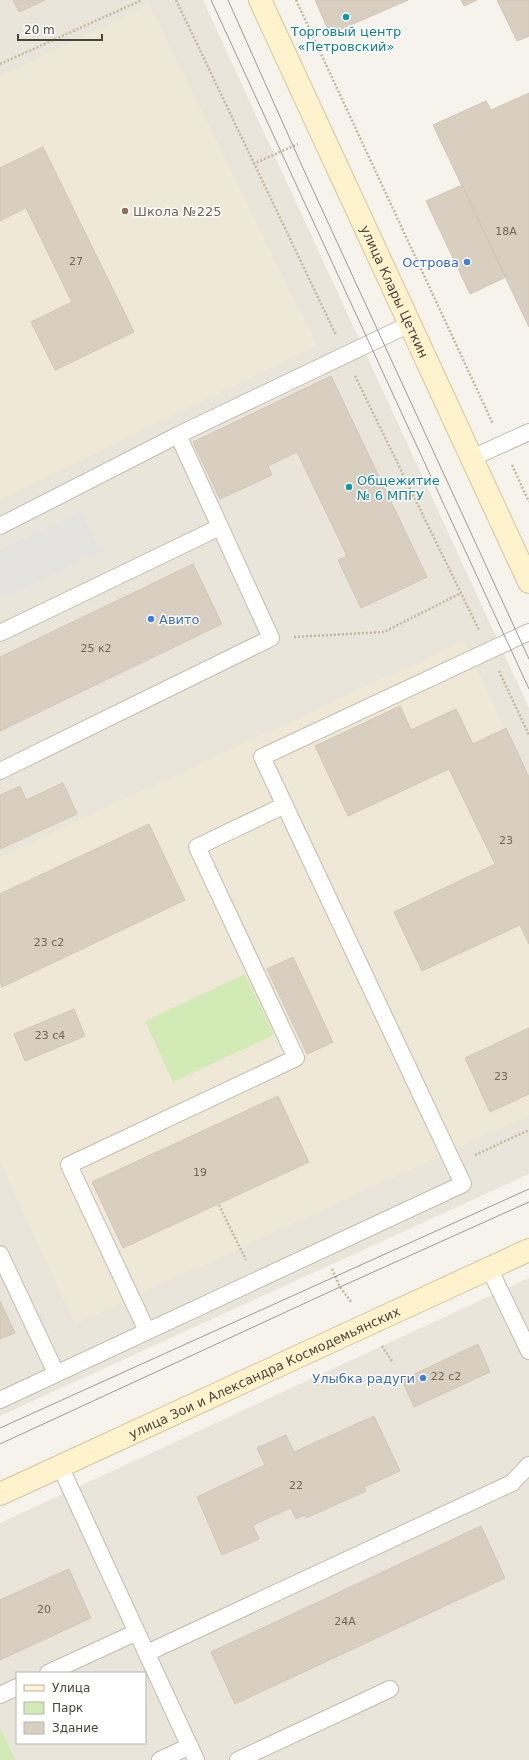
<svg xmlns="http://www.w3.org/2000/svg" width="529" height="1760" font-family="'DejaVu Sans',sans-serif">
  <style>
    .residential { fill: #eae5da; fill-rule: evenodd }
    .education { fill: #efe8d6 }
    .green { fill: #d2eab5 }
    .parking { fill: #e5e3e0 }
    .building { fill: #d8cfc1; stroke: #d3c7b4 }
    .lines { fill: none; stroke-linecap: round; stroke-linejoin: round }
    .lane-casing { stroke: #c2bbae; stroke-width: 18 }
    .secondary-casing { stroke: #d6c79b; stroke-width: 24 }
    .path { stroke: #c4b79f; stroke-width: 2.5; stroke-dasharray: 2 2; stroke-linecap: butt }
    .lane { stroke: #fff; stroke-width: 16 }
    .secondary { stroke: #fff3cd; stroke-width: 22 }
    .tram { stroke: #9a9a9a; stroke-width: 1 }
    .culture-dot { fill: #0f9aa8; stroke: #fff; stroke-width: 1.5 }
    .education-dot { fill: #8d6e63; stroke: #fff; stroke-width: 1.5 }
    .shop-dot { fill: #3f7fe0; stroke: #fff; stroke-width: 1.5 }
    .labels { text-anchor: middle; dominant-baseline: central; stroke-width: 3; stroke-linejoin: round; paint-order: stroke }
    .number-label { font-size: 11px; fill: #6e675b }
    .culture-label { font-size: 13px; fill: #0d838f; stroke: #fff }
    .education-label { font-size: 13px; fill: #785e54; stroke: #fff; text-anchor: start }
    .shop-label { font-size: 13px; fill: #366cbe; stroke: #fff; text-anchor: end }
    .street-label { font-size: 13px; fill: #4b4439; stroke: #fff }
  </style>
  <rect width="100%" height="100%" fill="#f6f3ec"/>
  <path class="residential" d="M0 0H203L529 708V1174L0 1416Z
    M529 1278V1760H0V1523ZM17 1673H145V1743H17Z"/>
  <path class="education" d="M149 4 317 345 0 500V77Z
    M463 641 529 777V1115L75 1324 0 1162V857Z"/>
  <path class="green" d="M245 974 274 1035 173 1082 145 1021Z
    M0 1730 2 1731 15 1760H0Z"/>
  <path class="parking" d="M81 511 101 551 0 600V550Z"/>
  <path class="building" d="M13 0H45L19 12Z
    M315 0H408L330 34Z
    M461 0H477L464 6Z
    M497 0H529V36L517 41Z
    M529 93V327L433 125 486 101 491 110Z
    M43 147 134 332 55 370 31 322 72 302 26 208 0 221V168Z
    M462 185 506 277 470 294 426 201Z
    M331 376 427 577 361 608 338 560 347 556 297 452 268 466 272 475 220 499 193 442Z
    M193 564 222 624 0 731V657Z
    M400 706 411 730 456 709 473 744 506 728 529 777V944L520 925 422 971 394 912 495 864 449 769 348 816 315 746Z
    M63 783 77 814 0 849V795L20 786 26 800Z
    M149 824 185 900 2 987 0 983V894Z
    M293 957 333 1042 307 1054 267 969Z
    M74 1009 85 1036 25 1061 14 1034Z
    M529 1028V1094L490 1112 465 1058Z
    M278 1096 309 1162 123 1248 92 1182Z
    M0 1301 15 1333 0 1339Z
    M478 1344 490 1372 414 1407 402 1380Z
    M374 1416 400 1471 364 1487 366 1491 306 1518 305 1515 296 1519 291 1508 253 1525 259 1539 222 1555 197 1497 265 1465 257 1448 286 1435 294 1452Z
    M481 1526 505 1578 235 1704 211 1652Z
    M69 1569 91 1618 0 1660V1600Z"/>
  <g class="lines">
    <defs>
      <path id="lane" d="M472 458 529 432
        M0 526 178 435
        M0 633 220 527
        M0 771 271 638 178 435 410 324
        M0 1254 56 1373
        M489 1268 529 1351
        M147 1331 69 1165 296 1058 197 847 285 805
        M0 1400 463 1184 262 757 529 632
        M60 1466 196 1760
        M147 1653 512 1483 529 1465
        M48 1673 137 1632
        M0 1695 17 1687
        M160 1760 190 1746
        M238 1760 390 1689"/>
      <g id="secondary">
        <path id="s1" d="M260 0 529 582"/>
        <path id="s2" d="M0 1494 529 1250"/>
      </g>
    </defs>
    <use href="#lane" class="lane-casing"/>
    <use href="#secondary" class="secondary-casing"/>
    <path class="path" d="M176 0 336 335
      M296 0 493 424
      M0 64 142 0
      M253 164 298 144
      M355 376 479 630
      M512 465 529 502
      M294 637 384 632 461 593
      M499 671 529 735
      M475 1155 529 1130
      M219 1205 246 1260
      M332 1269 340 1287 352 1303
      M382 1346 392 1361"/>
    <use href="#lane" class="lane"/>
    <use href="#secondary" class="secondary"/>
    <path class="tram" d="M211 0 529 689
      M228 0 302 166 529 659
      M0 1428 529 1189
      M0 1444 340 1287 529 1202"/>
  </g>
  <g class="culture-dot">
    <circle cx="346" cy="17" r="4"/>
    <circle cx="349" cy="487" r="4"/>
  </g>
  <circle class="education-dot" cx="125" cy="211" r="4"/>
  <g class="shop-dot">
    <circle cx="467" cy="262" r="4"/>
    <circle cx="151" cy="619" r="4"/>
    <circle cx="423" cy="1378" r="4"/>
  </g>
  <g class="labels">
    <g class="number-label">
      <text x="506" y="231">18А</text>
      <text x="76" y="261">27</text>
      <text x="96" y="648">25 к2</text>
      <text x="506" y="840">23</text>
      <text x="49" y="942">23 с2</text>
      <text x="50" y="1035">23 с4</text>
      <text x="501" y="1076">23</text>
      <text x="200" y="1172">19</text>
      <text x="446" y="1376">22 с2</text>
      <text x="296" y="1485">22</text>
      <text x="44" y="1609">20</text>
      <text x="345" y="1621">24А</text>
    </g>
    <g class="culture-label">
      <text x="346" y="31">Торговый центр<tspan x="346" dy="15">«Петровский»</tspan></text>
      <text x="357" y="480" text-anchor="start">Общежитие<tspan x="357" dy="15">№ 6 МПГУ</tspan></text>
    </g>
    <g class="education-label">
      <text x="133" y="211">Школа №225</text>
    </g>
    <g class="shop-label">
      <text x="459" y="262">Острова</text>
      <text x="159" y="619" text-anchor="start">Авито</text>
      <text x="415" y="1378">Улыбка радуги</text>
    </g>
    <g class="street-label">
      <text stroke="none"><textPath href="#s1" startOffset="321">улица Клары Цеткин</textPath></text>
      <text stroke="none"><textPath href="#s2" startOffset="291">улица Зои и Александра Космодемьянских</textPath></text>
    </g>
  </g>
  <rect x="16" y="1672" width="130" height="72" fill="#ffffff" stroke="#b7b4b0"/>
  <rect x="24" y="1685" width="20" height="6" fill="#fff3cd" stroke="#b7b4b0"/>
  <text x="52" y="1692" font-size="12" fill="#4b4439">Улица</text>
  <rect x="24" y="1702" width="20" height="12" fill="#d2eab5" stroke="#b7b4b0"/>
  <text x="52" y="1712" font-size="12" fill="#4b4439">Парк</text>
  <rect x="24" y="1722" width="20" height="12" fill="#d8cfc1" stroke="#b7b4b0"/>
  <text x="52" y="1732" font-size="12" fill="#4b4439">Здание</text>
  <path d="M18 34v6h84v-6" fill="none" stroke="#4b4439" stroke-width="2"/>
  <text x="24" y="34" font-size="12" fill="#4b4439" stroke="#ffffff" stroke-width="3" paint-order="stroke">20 m</text>
</svg>
